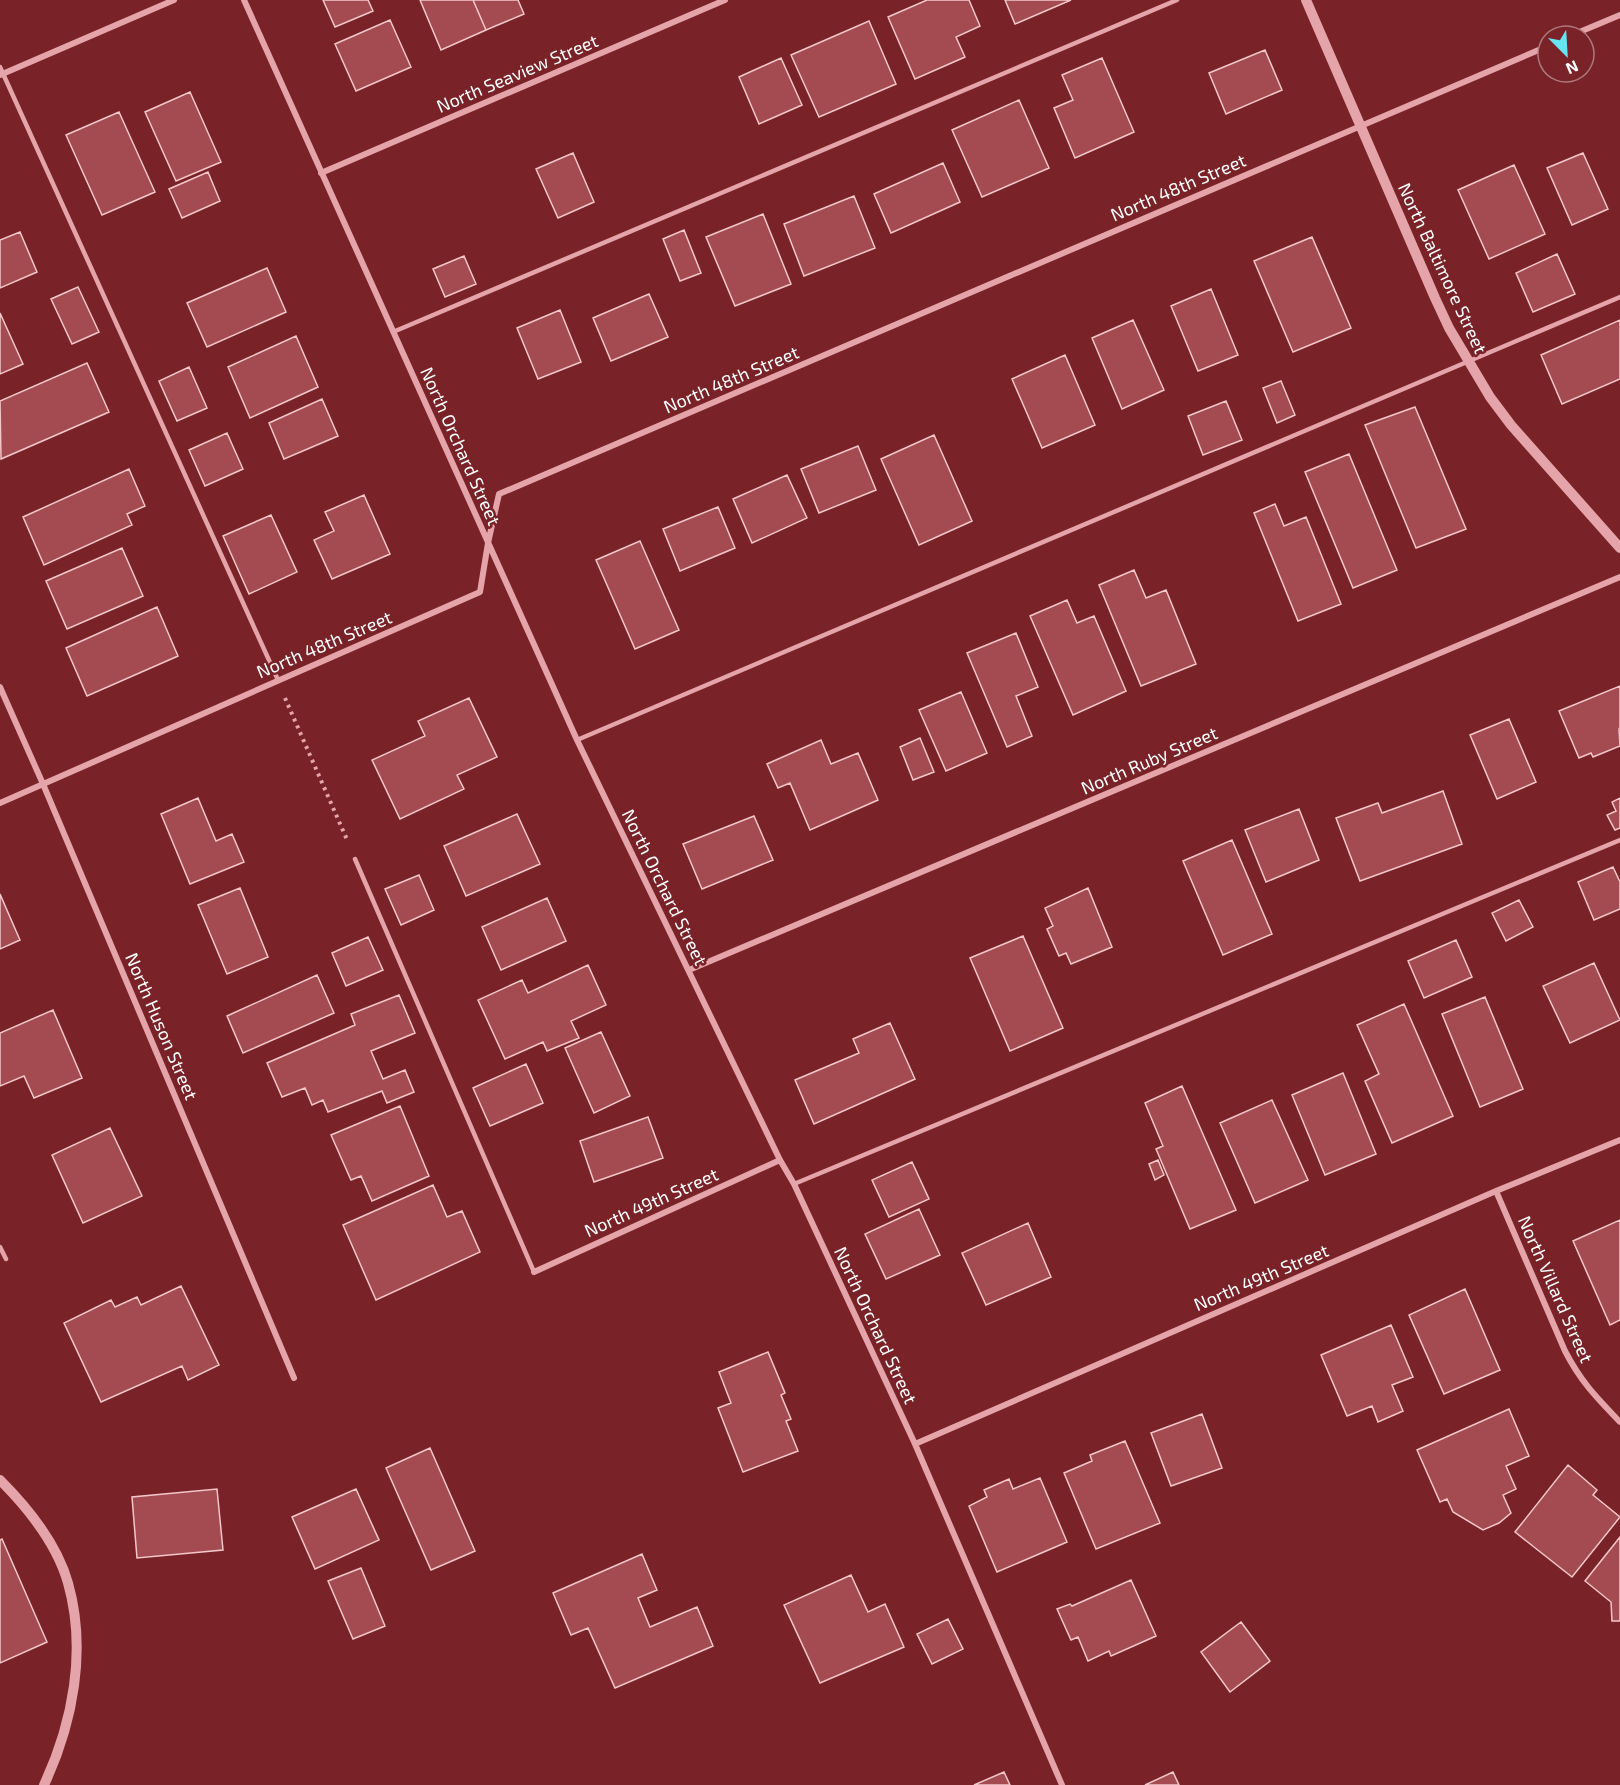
<svg xmlns="http://www.w3.org/2000/svg" width="1620" height="1785" font-family="'Exo 2',sans-serif">
  <style>
    .building { fill: #a34b51; stroke: #f4c7ca; stroke-width: 1.5 }
    .lines { fill: none; stroke-linecap: round; stroke-linejoin: round }
    .path { stroke: #e4a4a9; stroke-width: 4; stroke-dasharray: 3 4.5; stroke-linecap: butt }
    .service { stroke: #e4a4a9; stroke-width: 4.5 }
    .minor { stroke: #e4a4a9; stroke-width: 6 }
    .tertiary { stroke: #e4a4a9; stroke-width: 10 }
    .labels { text-anchor: middle; dominant-baseline: central; stroke-width: 5; stroke-linejoin: round; paint-order: stroke }
    .street-label { font-size: 18px; fill: #fff; stroke: #792227 }
  </style>
  <rect width="100%" height="100%" fill="#792227"/>
  <path class="building" d="M323 0H368L373 11 335 27Z
    M420 0H473L486 30 441 50Z
    M473 0H518L524 14 486 30Z
    M927 0H969L980 26 956 37 965 57 915 79 888 17Z
    M1005 0H1071L1015 24Z
    M390 20 411 67 356 91 335 44Z
    M869 21 896 84 819 117 791 55Z
    M1265 50 1282 90 1226 114 1209 73Z
    M781 58 802 105 759 124 739 77Z
    M1102 58 1134 132 1075 158 1054 108 1073 100 1062 75Z
    M190 92 221 162 176 181 145 112Z
    M1019 100 1049 168 982 197 952 130Z
    M119 112 155 192 102 215 66 135Z
    M573 153 594 202 558 218 536 169Z
    M1583 153 1608 209 1572 225 1547 168Z
    M943 163 960 202 891 233 874 194Z
    M1514 165 1545 234 1489 259 1458 190Z
    M208 172 220 201 182 218 169 189Z
    M854 196 875 248 804 276 784 224Z
    M763 214 791 284 735 306 706 237Z
    M684 230 701 273 680 281 663 239Z
    M20 232 37 272 0 288V240Z
    M1312 237 1351 328 1293 352 1254 261Z
    M1557 254 1575 294 1533 312 1516 273Z
    M464 256 476 284 445 297 433 269Z
    M267 268 286 312 207 347 187 303Z
    M78 287 99 332 72 344 51 299Z
    M1211 289 1238 355 1198 371 1171 306Z
    M649 294 668 337 611 361 593 318Z
    M560 310 581 362 538 379 517 328Z
    M0 313 23 364 0 374Z
    M1133 320 1164 390 1122 409 1092 338Z
    M1620 320V379L1562 404 1541 355Z
    M296 336 318 387 250 418 228 367Z
    M1065 355 1095 425 1042 448 1012 379Z
    M87 363 109 412 1 459 0 401Z
    M189 367 207 408 177 421 159 381Z
    M1281 381 1295 415 1277 423 1263 388Z
    M322 399 338 436 284 459 269 423Z
    M1226 401 1242 440 1203 455 1188 416Z
    M1415 407 1466 529 1416 548 1365 425Z
    M227 433 243 469 205 486 189 450Z
    M934 435 972 521 919 545 881 459Z
    M858 446 876 490 819 513 801 469Z
    M1349 454 1397 570 1353 588 1305 472Z
    M129 469 145 506 127 514 132 525 44 565 23 517Z
    M787 475 807 518 752 543 733 499Z
    M364 495 390 554 332 579 314 540 334 531 325 512Z
    M1275 504 1284 526 1306 517 1341 604 1298 621 1254 513Z
    M718 507 735 548 680 571 663 529Z
    M271 515 297 572 249 594 223 536Z
    M640 541 679 630 635 649 596 560Z
    M122 548 143 596 67 629 46 581Z
    M1134 570 1146 598 1166 590 1196 664 1141 686 1099 585Z
    M1067 600 1077 623 1094 616 1126 691 1073 715 1030 616Z
    M157 607 178 656 87 696 66 648Z
    M1016 633 1038 687 1016 696 1032 736 1007 747 967 653Z
    M1620 686V728L1619 729 1620 746 1593 757 1591 753 1579 758 1559 711Z
    M961 692 987 753 946 771 919 710Z
    M469 698 497 757 457 775 464 789 400 819 372 760 425 736 418 721Z
    M1509 719 1536 782 1497 799 1470 735Z
    M920 738 934 772 913 780 900 747Z
    M821 740 831 764 858 753 878 800 810 830 790 783 778 788 767 764Z
    M1443 791 1462 844 1360 881 1336 818 1378 803 1382 813Z
    M198 798 216 841 232 834 244 862 190 884 161 814Z
    M1620 798V828L1615 830 1607 815 1616 811 1612 802Z
    M1299 809 1319 860 1266 882 1245 830Z
    M517 814 540 864 466 896 444 846Z
    M754 816 773 860 702 889 683 844Z
    M1232 840 1272 934 1223 955 1183 861Z
    M1613 867 1620 882V909L1594 920 1578 882Z
    M419 875 434 910 401 925 385 889Z
    M240 888 268 957 227 974 198 905Z
    M1088 888 1112 947 1071 964 1066 953 1059 956 1047 929 1053 926 1045 908Z
    M0 894 20 940 0 949Z
    M547 898 566 941 501 970 482 927Z
    M1519 900 1533 927 1506 941 1492 913Z
    M1023 936 1063 1028 1010 1051 970 958Z
    M368 937 383 970 346 986 332 953Z
    M1456 940 1472 977 1424 998 1408 961Z
    M1594 963 1620 1020 1570 1043 1543 986Z
    M588 965 606 1005 571 1021 579 1038 547 1051 543 1042 505 1059 478 1000 522 980 528 993Z
    M317 975 334 1013 243 1053 227 1016Z
    M399 995 415 1033 371 1051 383 1079 405 1070 414 1092 387 1103 382 1091 328 1112 323 1100 312 1105 305 1088 282 1097 267 1063 355 1025 351 1014Z
    M1485 997 1523 1089 1480 1107 1442 1014Z
    M1404 1004 1453 1116 1392 1143 1365 1081 1379 1074 1357 1025Z
    M53 1010 82 1078 34 1098 24 1076 0 1086V1033Z
    M890 1023 915 1079 814 1124 795 1080 859 1053 853 1039Z
    M601 1032 630 1096 594 1113 565 1048Z
    M526 1064 543 1103 490 1126 473 1088Z
    M1343 1073 1376 1154 1325 1175 1292 1095Z
    M1182 1086 1236 1210 1190 1229 1156 1149 1163 1146 1145 1103Z
    M1272 1100 1308 1180 1255 1203 1220 1123Z
    M400 1106 429 1176 372 1201 361 1176 351 1180 331 1135Z
    M648 1117 663 1158 594 1182 580 1141Z
    M110 1128 142 1196 83 1223 52 1155Z
    M1158 1160 1164 1175 1155 1180 1149 1164Z
    M912 1162 929 1199 889 1217 872 1180Z
    M433 1185 447 1217 462 1211 480 1252 376 1300 343 1225Z
    M919 1209 940 1255 886 1279 865 1234Z
    M1620 1220V1320L1610 1325 1573 1241Z
    M1028 1223 1051 1277 986 1305 962 1253Z
    M181 1286 219 1365 188 1380 182 1366 101 1402 64 1323 111 1300 115 1307 137 1297 141 1305Z
    M1465 1289 1500 1370 1444 1394 1409 1315Z
    M1391 1325 1413 1377 1392 1385 1403 1411 1378 1422 1372 1406 1347 1416 1321 1355Z
    M768 1352 785 1393 781 1395 791 1419 786 1421 798 1451 743 1472 718 1408 731 1403 719 1372Z
    M1509 1409 1529 1456 1506 1466 1516 1489 1503 1495 1511 1513 1499 1523 1483 1530 1453 1512 1447 1499 1440 1502 1417 1450Z
    M1202 1414 1222 1468 1171 1486 1151 1433Z
    M1125 1441 1160 1523 1096 1549 1064 1473 1092 1461 1090 1455Z
    M430 1448 475 1551 431 1570 386 1468Z
    M1568 1465 1597 1490 1593 1495 1620 1517 1572 1577 1515 1532Z
    M1040 1478 1067 1542 997 1572 969 1506 987 1497 984 1490 1009 1479 1013 1489Z
    M217 1489 223 1550 137 1558 132 1497Z
    M356 1489 379 1540 315 1569 292 1517Z
    M1620 1537V1621H1612L1611 1602 1585 1581Z
    M2 1539 47 1642 0 1663V1540Z
    M642 1554 657 1590 638 1598 650 1627 697 1607 713 1646 615 1688 588 1628 571 1635 553 1593Z
    M361 1568 385 1626 353 1639 328 1581Z
    M851 1575 868 1612 885 1604 904 1647 820 1683 784 1605Z
    M1131 1580 1156 1636 1111 1656 1109 1651 1088 1661 1078 1637 1071 1640 1057 1609 1070 1604 1072 1606Z
    M948 1619 963 1649 932 1664 917 1634Z
    M1241 1622 1270 1661 1230 1692 1201 1652Z
    M1004 1772 1010 1785H974Z
    M1173 1772 1179 1785H1145Z"/>
  <g class="lines">
    <path class="path" d="M285 698 348 842"/>
    <path class="service" d="M0 67 278 680
      M393 332 1177 0
      M577 740 1620 297
      M355 859 534 1272
      M794 1184 1620 840
      M0 1247 6 1259"/>
    <path class="minor" d="M244 0 577 740 780 1160 794 1184 915 1444 1062 1785
      M1570 36 1620 15
      M0 75 174 0
      M321 173 725 0
      M0 687 43 784 294 1378
      M0 803 480 592 488 543 499 494 1548 46
      M689 970 1620 577
      M1496 1191 1565 1351C1581 1382 1596 1397 1620 1422
      M534 1272 780 1160
      M915 1444 1496 1191 1620 1140"/>
    <path class="tertiary" d="M1306 0 1435 298 1449 328 1490 397 1511 425 1620 548
      M0 1480C28 1508 57 1544 68 1583 87 1650 73 1723 44 1785"/>
  </g>
  <g class="labels">
    <g class="street-label">
      <text transform="translate(517 73) rotate(-23)">North Seaview Street</text>
      <text transform="translate(1178 187) rotate(-23)">North 48th Street</text>
      <text transform="translate(1443 268) rotate(65)">North Baltimore Street</text>
      <text transform="translate(731 379) rotate(-23)">North 48th Street</text>
      <text transform="translate(461 446) rotate(66)">North Orchard Street</text>
      <text transform="translate(324 644) rotate(-23)">North 48th Street</text>
      <text transform="translate(1149 760) rotate(-23)">North Ruby Street</text>
      <text transform="translate(665 887) rotate(64)">North Orchard Street</text>
      <text transform="translate(162 1026) rotate(67)">North Huson Street</text>
      <text transform="translate(651 1202) rotate(-24)">North 49th Street</text>
      <text transform="translate(1261 1277) rotate(-23)">North 49th Street</text>
      <text transform="translate(1556 1289) rotate(66)">North Villard Street</text>
      <text transform="translate(876 1325) rotate(65)">North Orchard Street</text>
    </g>
  </g>
  <g transform="translate(1566 54) rotate(156)"><circle r="28" fill="#792227" stroke="#af7a7d" stroke-width="1.5"/>
  <path d="M0-4.5L10 22L0 15L-10 22Z" fill="#66e4f0"/>
  <text y="-9" font-size="16" font-weight="bold" text-anchor="middle" fill="#ffffff">N</text>
  </g>
</svg>
